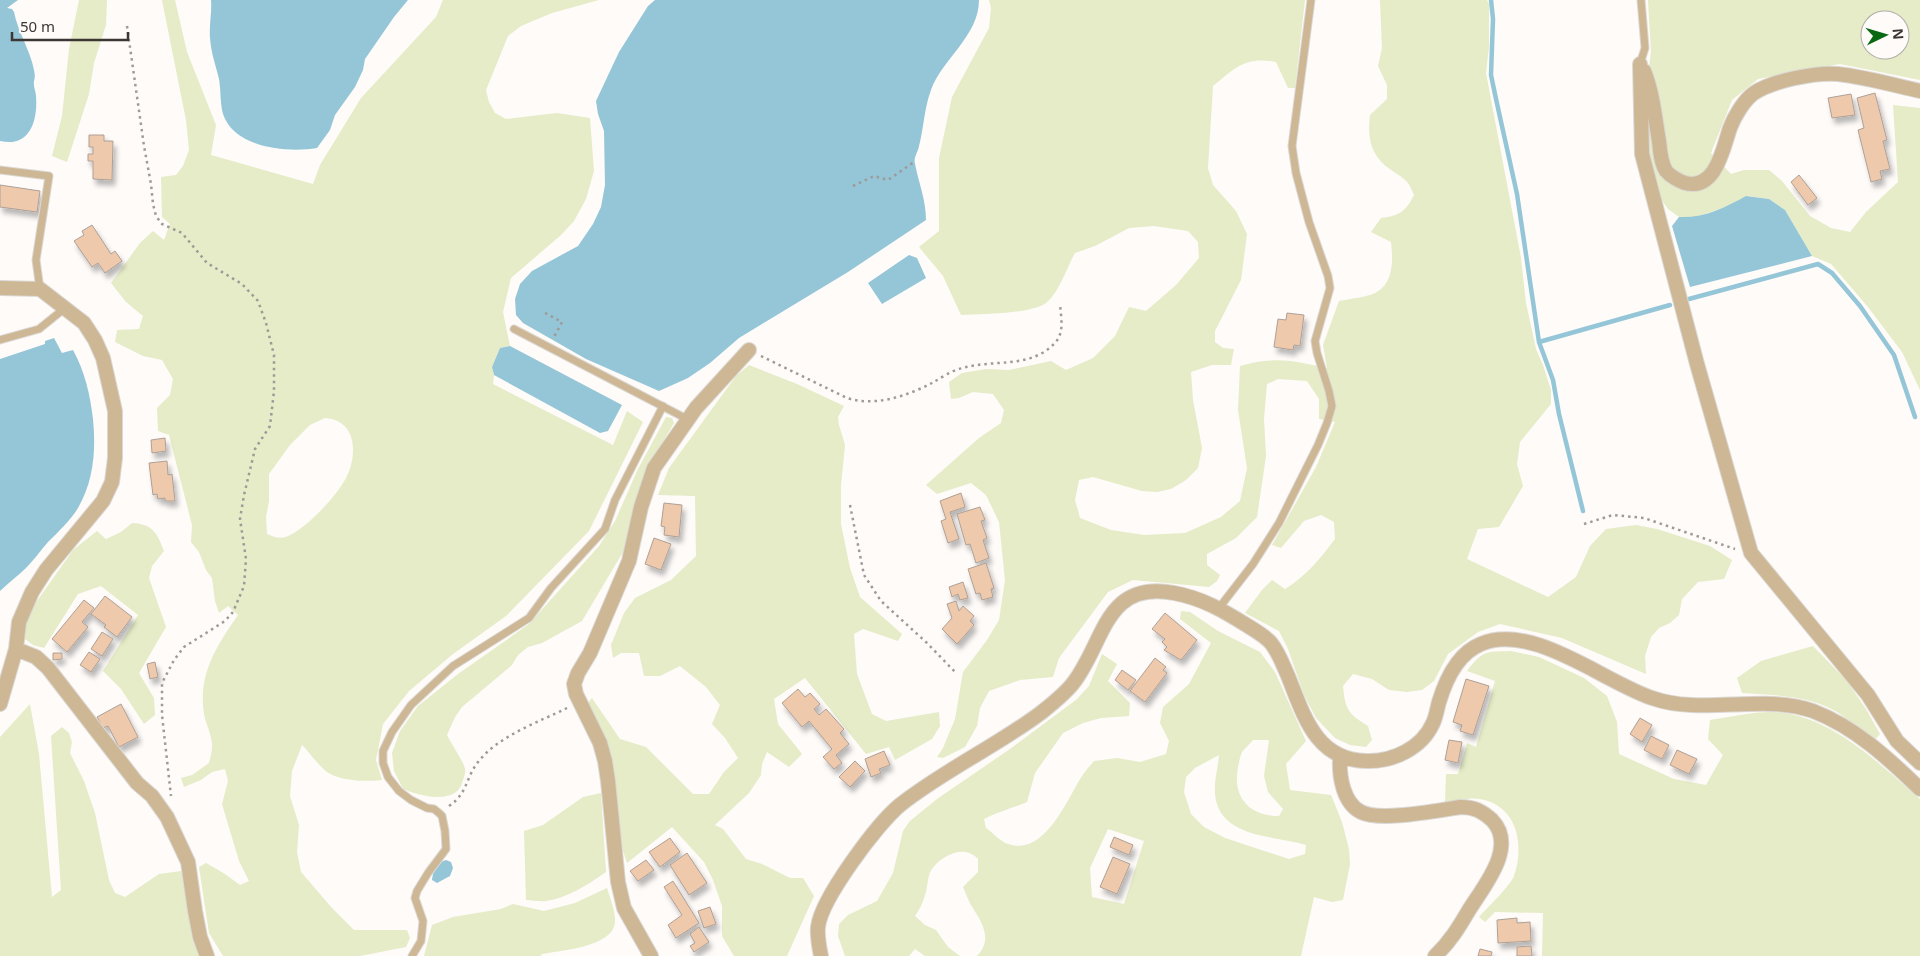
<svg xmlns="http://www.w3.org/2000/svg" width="1920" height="956" font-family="'Noto Sans',sans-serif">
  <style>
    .green { fill: #e5ecc7; fill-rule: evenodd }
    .water { fill: #94c6d8 }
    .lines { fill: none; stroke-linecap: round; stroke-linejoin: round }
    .stream { stroke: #94c6d8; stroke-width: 4.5 }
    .building { fill: #efc9ac; stroke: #aea096; filter: url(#shadow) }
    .service-casing { stroke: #dbd8d5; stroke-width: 9 }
    .minor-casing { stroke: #dbd8d5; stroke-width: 16 }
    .path { stroke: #9e9a97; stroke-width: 2.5; stroke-dasharray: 2.5 4; stroke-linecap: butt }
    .service { stroke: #cdb794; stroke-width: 7 }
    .minor { stroke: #cdb794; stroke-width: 14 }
  </style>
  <defs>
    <filter id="shadow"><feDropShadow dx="3" dy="5.5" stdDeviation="2.5" flood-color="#0004"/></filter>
  </defs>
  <rect width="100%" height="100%" fill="#fefbf9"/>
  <path class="green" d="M79 0H107L106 25 94 63 89 94 67 162 52 156 62 116 69 49Z
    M162 0H175L187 52 216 125 211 155 313 184 320 165 361 98 436 17 443 0H599L552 13 521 26 508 36 486 90 489 102 495 113 506 119 557 113 590 118 594 171 586 199 574 221 561 235 511 278 503 312 510 346 500 348 492 367 494 375 493 384 613 445 627 411 643 422 589 531 506 616 453 654 409 691 383 724 376 760 382 780C367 782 340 781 327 772 319 766 310 753 302 745L292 771 290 796 299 825 297 852 301 872 332 908 354 930H407L410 938 406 947 360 956H223L209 933 199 867 206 863 225 874 240 885 249 881 239 861 222 804 228 781 225 769 212 772 201 780 184 787 181 778 192 775 209 763C210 758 212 753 212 748 213 737 206 725 204 714 198 674 216 647 238 615L228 606 219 613 215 601 212 578 206 570 199 552 191 542 192 525 169 435 158 431 157 408 170 395 173 379 162 360 143 356 115 342 117 330 139 329 143 316 126 302 111 283 140 243 153 231 164 240 170 224 162 217 161 177 176 175 183 166 189 150 186 120ZM325 418C357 420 358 455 346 478 336 497 306 529 286 537 279 539 274 537 267 534L266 517 269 501V474L290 445 310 425Z
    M989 0H1305L1295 88H1288L1276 62C1245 56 1235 68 1213 86L1208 168 1213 185 1236 211 1247 234 1241 280 1215 331V342L1223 348 1234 349 1231 365H1212L1191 372 1193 400 1202 448 1198 468 1186 480 1171 489 1157 492 1142 491 1093 477 1079 480 1075 500 1080 518 1111 530 1144 535 1185 533 1221 517 1240 501 1247 468 1238 410 1240 366C1275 356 1293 361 1327 368L1323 345 1339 301C1349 299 1369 297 1377 292 1394 282 1393 259 1391 242L1371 232 1381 218C1400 216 1406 211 1414 195 1408 179 1404 179 1391 170 1371 156 1367 139 1370 115L1387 99V85L1378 66 1382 48 1380 0H1487L1489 4V47L1486 73 1521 258 1526 303 1536 349 1543 365 1551 390V404L1520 442 1517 464 1523 486 1499 527 1478 529 1467 559 1548 597 1576 577 1590 546 1606 529 1636 525 1657 529 1710 546 1732 560 1724 579 1698 582 1682 599 1679 615 1670 623 1659 628 1651 637 1645 656 1646 674 1562 638 1500 624 1478 632 1448 654 1434 681 1422 690 1407 692 1389 690 1372 679 1353 674 1343 686C1345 709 1348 714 1368 726L1372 740 1366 747 1350 745 1335 738 1316 718 1304 695 1288 649 1279 631 1245 613 1262 590 1272 580 1285 589C1306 576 1320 559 1335 539L1334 522 1321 515 1304 521 1281 548 1272 545 1316 467 1335 422 1319 419V399L1307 381 1278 379 1267 384 1264 419 1266 456 1257 517 1236 538 1207 554V565L1220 575 1217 581 1209 587 1133 580 1108 592 1059 658 1053 677 1020 680 989 691 980 708 977 726 965 747 943 758 937 757 943 748 955 719 963 672 987 640 999 620 1005 580 999 522 986 495 971 483 937 494 926 485 979 438 1001 423 1004 410 993 394 973 392 959 398 951 399 949 382 962 373 986 369 1009 370 1051 361 1066 370 1093 358 1115 336 1129 307 1146 311 1176 285 1199 258 1198 242 1188 231 1154 226 1129 228 1095 246 1075 253C1067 267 1059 293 1046 303 1031 314 981 314 961 315L943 276 919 247 939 231V158L952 97 989 28 991 8Z
    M1648 0H1920V80L1840 64 1758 79 1732 100 1711 153 1731 174 1744 170H1769L1782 181 1810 216 1831 228 1850 232 1866 212 1898 182 1893 105 1920 108V390L1902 352 1868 307 1831 264 1812 256 1785 210 1769 199 1747 196 1726 207 1696 217H1679L1668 209 1657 194 1648 156 1644 105 1651 52ZM1870 20H1900V50H1870Z
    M749 365 797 384 844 406 838 417 839 425 845 445 841 485V524L850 568 860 597 902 634 898 641 863 629 854 634 857 674 872 714 886 721 939 712 940 726 932 739 895 760 889 747 866 754 805 678 774 699 778 724 802 754 789 767 767 752 762 764 761 775 749 793 715 825 723 829 746 859 762 864 790 878H803L814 896 787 956H734L722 936V906L713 880 704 862 672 827 627 863 623 851 610 755 587 704 592 698 620 739 646 747 693 794H709L724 772 738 758 725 738 712 724 720 705 706 687 680 666 660 676H644L639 653H621L613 658 611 645 624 613 635 598 671 580 696 556 695 496 658 495 669 468 736 376Z
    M666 417 672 418 674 423 652 460 638 491 623 552 582 621 542 643 528 647 518 655 512 665 462 707 455 717 447 735C450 742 464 762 465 769 466 772 464 777 463 780 458 806 419 796 403 789L394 771 392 753 400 731 418 706 458 674 529 624 599 546 615 521 638 469Z
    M132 523C153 524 157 533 164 551L152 566 149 578 166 627 139 673 154 698 155 715 144 724 121 689 103 671 138 615 101 586 78 594 44 648 33 645 25 639 26 621 37 601 73 550 97 531 106 539 121 532Z
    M1181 611 1190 612 1218 631 1260 652 1275 672 1306 741 1286 764 1290 790 1331 795 1342 822 1349 849 1350 864 1343 900 1332 902 1314 897 1301 956H977C994 939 981 921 971 905 968 900 966 893 963 887L978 872V859C965 844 942 855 932 869 927 875 928 888 925 895 923 903 919 910 915 916L925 925 936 930 948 947 960 956H925L915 949 909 956H845L838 936 839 924 848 915 877 901 893 873 903 831 910 821 937 799 1010 749 1076 700 1089 686 1102 654 1117 664 1108 681 1130 703 1129 716 1101 718 1083 723 1063 733 1035 773 1027 802C1013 808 998 812 984 819L986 828C993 833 1001 842 1008 844 1045 857 1067 799 1082 776 1085 771 1090 766 1094 761L1117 758 1140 762 1166 754 1169 741 1160 723 1163 707 1189 684 1211 643 1180 619ZM1253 740H1269L1264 776 1268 792 1283 809 1279 816C1249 816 1232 797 1238 767 1239 763 1240 756 1242 752 1245 748 1250 744 1253 740ZM1219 755C1218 768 1214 780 1215 794 1219 839 1275 835 1306 845L1305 854 1289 859 1225 838 1204 827 1191 814 1184 792 1186 777 1195 768ZM1108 829 1144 841 1124 904 1092 897 1090 868Z
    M1813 646 1847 681 1866 709 1880 734 1874 741C1862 732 1850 720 1837 712 1811 696 1773 695 1742 693L1737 678 1761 661Z
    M1511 651 1539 657 1584 678 1607 696 1617 722 1619 754 1674 779 1706 785 1723 755 1708 739 1710 720C1730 717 1751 712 1771 712 1829 713 1879 764 1920 799V956H1542L1543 913 1495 912 1485 922 1479 917C1487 908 1510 886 1514 876 1525 845 1517 805 1480 799 1470 797 1456 801 1445 802L1446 774H1458L1467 743 1476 747 1495 681 1467 671C1483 650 1485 652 1511 651Z
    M30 704 39 754 52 897 61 890 51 736 62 727 69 733 72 742 70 753 84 781 95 813 109 880 115 893 125 897 159 874 181 871 187 901 192 939 200 956H0V737Z
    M601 793 606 872C589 884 567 898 546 901 540 902 532 900 526 900L524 831 543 825 583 797Z
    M607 888C610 899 619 918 613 929 604 947 559 951 542 954L541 956H424L432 925 453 917 501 909 513 904 544 911 575 903Z"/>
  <path class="water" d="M0 0H18L7 8 12 9 14 12C18 32 30 50 34 70 35 75 35 77 34 81 33 86 36 92 36 96 38 120 30 148 0 141Z
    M211 0H408L394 17 365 59 363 70 355 87 335 115 330 130 317 148C287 153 234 148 223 114 220 103 221 91 219 79 216 66 211 53 210 38 209 25 212 13 211 0Z
    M655 0H979C979 36 942 59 931 90 924 109 924 127 919 146 918 152 913 158 915 164 919 184 926 200 926 220L848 272 739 338 710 363 688 378 659 391 586 359 523 323 516 315 515 299 520 284 532 271 578 246 593 224 601 207 605 185 604 131 598 114 596 101 619 52 648 6Z
    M1746 196 1769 199 1785 210 1812 256 1690 287 1672 226 1679 217C1705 218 1724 208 1746 196Z
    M909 255 917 258 926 278 882 304 868 283Z
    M54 338 62 353 73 350C85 372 90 394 93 419 96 449 94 481 78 508 70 521 59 531 48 542 40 551 34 560 26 568 18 576 8 583 0 591V359L45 344V341Z
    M510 346 622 405 608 431 600 433 494 375 492 367 500 348Z
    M446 860 451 862 453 868 450 876 437 883 432 880C433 871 436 863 446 860Z"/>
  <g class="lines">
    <path class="stream" d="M1491 0 1493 19 1491 75 1496 99 1517 194 1539 342 1553 380 1559 414 1583 511
      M1689 299 1818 264 1832 273 1860 306 1894 355 1915 417
      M1539 342 1670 305"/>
  </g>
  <path class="building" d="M1875 93 1887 140 1883 141 1890 169 1880 171 1882 179 1871 182 1858 130 1864 128 1857 98Z
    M1851 94 1855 115 1832 118 1828 98Z
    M89 135H104V141H113L112 180 93 179V161H88V154H93V147H89Z
    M1799 175 1817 198 1808 205 1791 182Z
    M0 185 40 191 37 212 0 207Z
    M92 225 111 254 115 251 122 261 105 273 98 263 92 267 74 241 84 235 82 231Z
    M1287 313 1304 315 1300 346 1294 345 1293 350 1274 347 1278 319 1286 320Z
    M165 438 166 451 152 453 151 440Z
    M167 461 168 475 172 474 175 501H165V498L158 499 157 494 153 495 149 463Z
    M961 493 965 507 950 512 959 539 948 543 941 521 946 519 940 501Z
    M664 503 682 505 679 537 664 535 665 527 661 526Z
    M980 507 985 520 981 521 987 538 983 540 989 558 976 563 970 544 966 545 957 514Z
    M654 538 671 544 661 570 645 564Z
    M986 563 994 588 991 589 993 597 982 600 980 593 976 594 968 569Z
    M963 582 968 598 960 600 958 594 952 597 949 587Z
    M105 596 132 617 117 637 104 627 106 625 91 614Z
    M84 600 94 608 82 622 88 627 67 652 52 639Z
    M956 601 959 611 963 606 974 616 970 621 974 625 957 644 942 629 952 618 947 604Z
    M1165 613 1197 640 1181 660 1164 650 1167 647 1162 642 1165 639 1152 629Z
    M102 632 113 639 102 656 91 649Z
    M89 652 100 659 91 672 80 665Z
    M53 653H62V659L53 660Z
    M1155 658 1166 667 1163 670 1167 673 1145 702 1130 691Z
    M155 662 158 677 150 679 147 664Z
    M1122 670 1136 680 1128 690 1115 680Z
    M1466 679 1489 686 1473 735 1460 731 1462 725 1453 722Z
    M798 689 805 697 810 693 820 704 814 709 819 715 826 709 844 729 840 733 849 744 836 755 842 763 834 769 823 757 832 749 809 721 802 727 782 703Z
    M121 704 138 737 119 747 108 726 103 728 97 717Z
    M1640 718 1652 725 1642 742 1630 734Z
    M1651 736 1669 745 1662 759 1644 750Z
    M1449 740 1462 742 1458 763 1445 760Z
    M1677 750 1697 759 1689 774 1670 765Z
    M884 751 890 765 879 769 881 773 871 777 865 759Z
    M855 761 865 771 850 787 839 777Z
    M1114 837 1133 845 1129 855 1110 847Z
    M670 838 680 852 660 867 649 852Z
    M687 853 707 883 689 895 670 865Z
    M1113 857 1130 864 1117 894 1100 887Z
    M646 860 654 870 638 881 630 871Z
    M673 881 699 923 676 938 668 925 682 915 664 887Z
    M710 907 716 924 704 928 698 911Z
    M1517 918V923L1530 922 1531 941 1498 943 1497 920Z
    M699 927 709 942 694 952 690 946 695 943 690 934Z
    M1531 946 1532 956H1517V947Z
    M1480 949 1492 952 1491 956H1478Z"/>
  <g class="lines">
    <defs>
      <path id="service" d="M1640 64 1645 48 1641 0
        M0 170 49 176 36 260 40 289
        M514 329 687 419
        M0 340 39 329 65 308
        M1219 608 1253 564 1279 523 1318 445 1327 423 1332 406 1329 391 1317 353 1315 341 1330 288 1328 276 1309 222 1296 173 1292 146 1311 0
        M412 956 421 941 423 921 415 898 417 891 428 873 446 849 445 831 442 816 439 813 434 809 427 808 411 800 399 791 388 777 383 763V751L392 732 411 705 453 666 529 618 551 588 605 529 615 500 663 406"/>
      <path id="minor" d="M1640 64 1642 154 1697 364 1751 553 1868 695 1897 741 1920 763
        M1644 71C1653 93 1655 118 1659 141 1660 151 1661 163 1666 171 1670 176 1679 181 1685 183 1716 191 1723 148 1730 128 1734 117 1744 100 1754 93 1772 81 1815 72 1838 74 1865 77 1893 85 1920 91
        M0 288 40 289 84 323 95 340 103 358 115 411V458L112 482 103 501 46 570 32 592 19 622 16 649 0 704
        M16 649 36 657 48 668 137 783 152 796 167 817 188 862 195 911 200 937 207 956
        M1340 758C1339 776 1343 803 1361 812 1380 822 1439 810 1461 807 1474 807 1482 811 1492 820 1518 847 1483 887 1469 910 1459 927 1450 942 1435 956
        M651 956 624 908 618 882 608 781 605 761 600 743 576 694 574 684 578 673 590 653 629 561 641 507 654 468 696 408 749 350
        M821 956C819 946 817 937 818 927 821 899 877 824 900 805 944 770 997 746 1042 712 1053 703 1066 693 1074 682 1105 641 1105 580 1174 593 1202 598 1224 611 1248 626 1256 631 1265 636 1271 643 1279 653 1283 665 1288 676 1304 716 1316 760 1366 761 1393 762 1422 748 1433 723 1436 717 1437 709 1439 702 1446 679 1458 653 1481 644 1532 622 1604 682 1652 698 1703 716 1763 693 1813 711 1855 727 1889 759 1920 789"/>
    </defs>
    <use href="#service" class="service-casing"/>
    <use href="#minor" class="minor-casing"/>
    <path class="path" d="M127 26 144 146 151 184 153 204 156 216 162 224 182 233 207 263 242 284 258 301 266 323 274 355V391L270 426 255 449 244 495 240 519 246 559 244 586 233 612 225 621 184 647 174 660 162 683V715L171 796
      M853 186 874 176 888 180 914 162
      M545 313 562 322 554 337
      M761 356 847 398C875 407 907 396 932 383 941 378 952 370 963 368 993 359 1029 369 1054 344 1065 333 1061 318 1060 304
      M850 505 864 575 881 601 927 643 956 673
      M1584 524 1613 515 1644 518 1735 549
      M449 806C468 793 465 779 478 762 498 736 539 722 567 708"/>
    <use href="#service" class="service"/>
    <use href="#minor" class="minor"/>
  </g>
  <g transform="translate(1885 35) rotate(85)"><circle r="24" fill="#fefbf9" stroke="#b1adaa"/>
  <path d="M0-4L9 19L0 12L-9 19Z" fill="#096913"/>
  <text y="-8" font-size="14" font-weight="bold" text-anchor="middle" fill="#3d3733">N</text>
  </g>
  <path d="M12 32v8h116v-8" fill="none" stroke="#3d3733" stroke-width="2.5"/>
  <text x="20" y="32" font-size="15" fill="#3d3733" stroke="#fefbf9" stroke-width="4" paint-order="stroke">50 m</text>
</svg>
